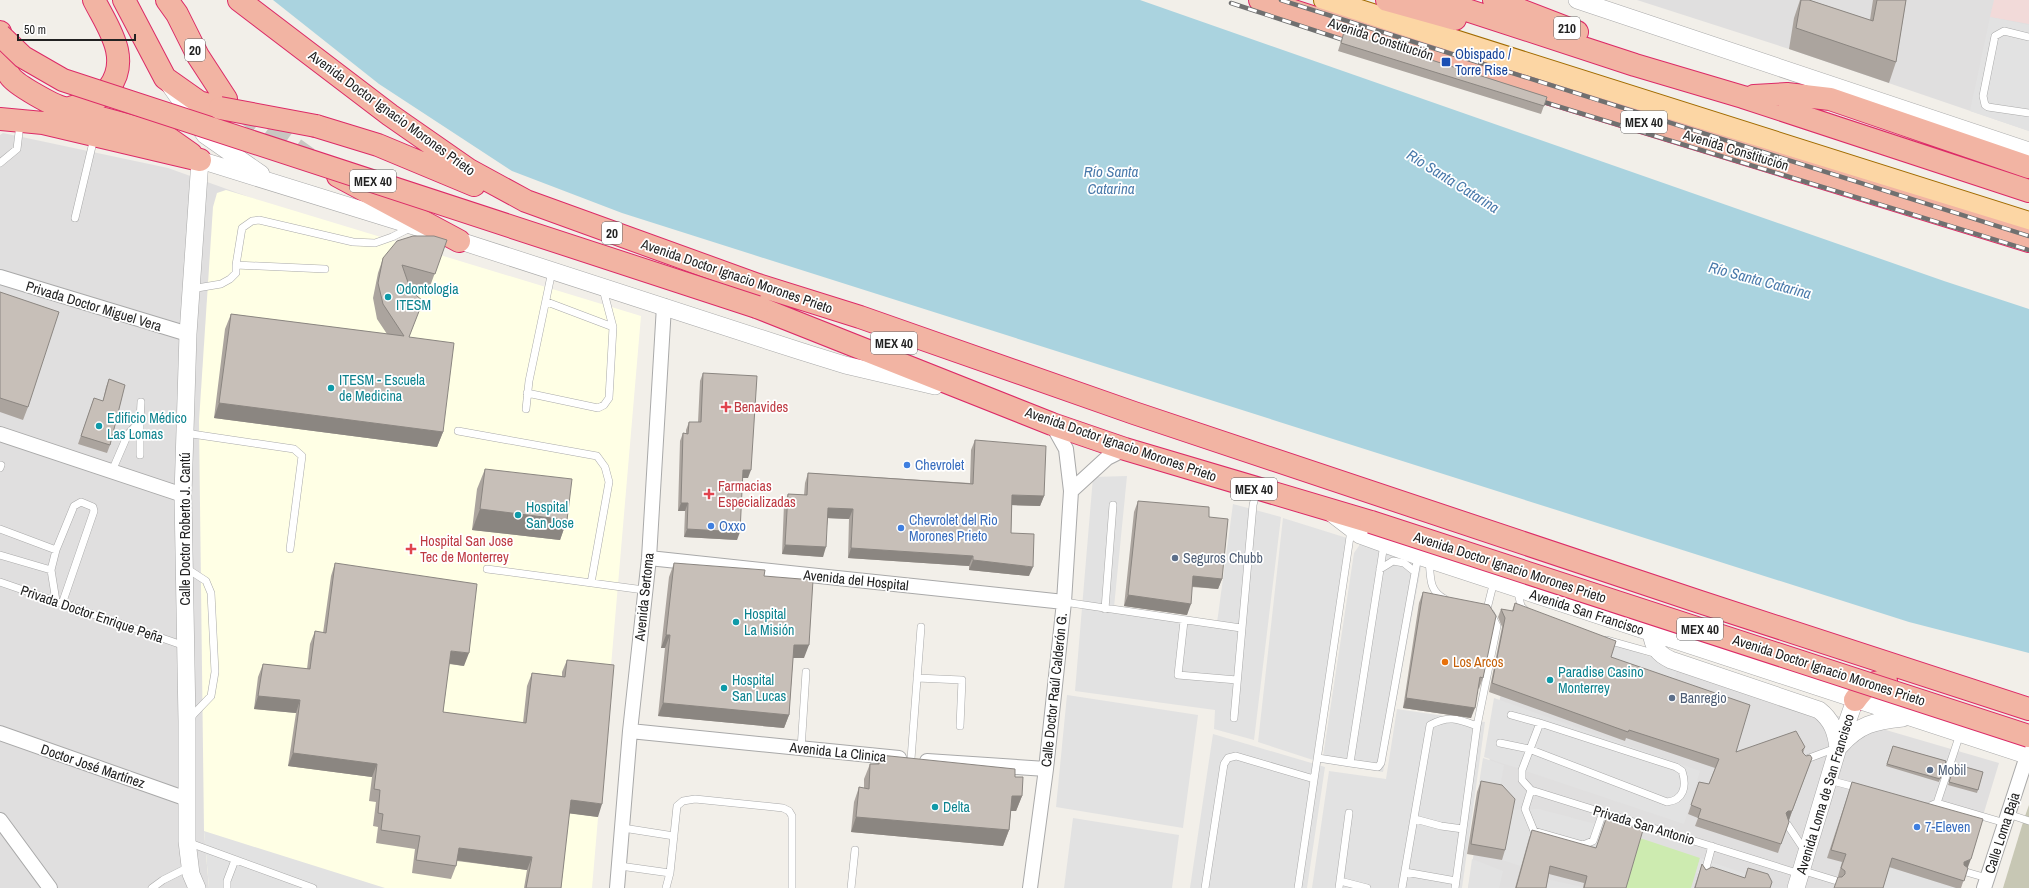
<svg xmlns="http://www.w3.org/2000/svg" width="2029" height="888" font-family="'Archivo Narrow',sans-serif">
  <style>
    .residential { fill: #e0dfdf }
    .commercial { fill: #f2dad9 }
    .education { fill: #ffffe5 }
    .construction { fill: #c7c7b4 }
    .grass { fill: #cdebb0 }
    .parking { fill: #e2e2e2 }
    .water { fill: #aad3df }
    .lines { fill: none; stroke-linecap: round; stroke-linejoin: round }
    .trunk-tunnel { stroke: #c8c6c1; stroke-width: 22; stroke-dasharray: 22 11; stroke-linecap: butt }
    .service-casing { stroke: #a9a9a9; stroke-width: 8 }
    .minor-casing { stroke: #a9a9a9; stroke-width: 16 }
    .tertiary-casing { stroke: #a9a9a9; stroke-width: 18 }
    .primary-casing { stroke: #a06b00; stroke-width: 24 }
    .trunk-casing { stroke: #dc2a67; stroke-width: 24 }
    .service { stroke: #fff; stroke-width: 7 }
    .minor { stroke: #fff; stroke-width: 14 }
    .tertiary { stroke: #fff; stroke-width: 17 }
    .primary { stroke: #fcd6a4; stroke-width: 22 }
    .trunk { stroke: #f2b4a3; stroke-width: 22 }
    .rail-casing { stroke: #707070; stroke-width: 4.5 }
    .rail { stroke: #fff; stroke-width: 3; stroke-dasharray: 9; stroke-linecap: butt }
    .trunk-bridge-casing { stroke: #dc2a67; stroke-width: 24; stroke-linecap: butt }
    .trunk-bridge { stroke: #f2b4a3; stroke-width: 22 }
    .wall { fill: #aba49e }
    .shaded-wall { fill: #8b8681 }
    .building { fill: #c7bfb8; stroke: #8b8681 }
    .transit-dot { fill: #1a4fb4; stroke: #fff; stroke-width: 1.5 }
    .culture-dot { fill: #0f9aa8; stroke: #fff; stroke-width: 1.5 }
    .health-dot { fill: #e0444e; stroke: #fff; stroke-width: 1.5 }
    .shop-dot { fill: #3f7fe0; stroke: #fff; stroke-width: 1.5 }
    .service-dot { fill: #5c6f8a; stroke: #fff; stroke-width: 1.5 }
    .food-dot { fill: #e8710a; stroke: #fff; stroke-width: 1.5 }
    .labels { text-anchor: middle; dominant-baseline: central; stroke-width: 3.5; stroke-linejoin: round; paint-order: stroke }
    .shield { fill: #fff; stroke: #646464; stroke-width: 1 }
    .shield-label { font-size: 13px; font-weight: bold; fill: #222 }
    .street-label { font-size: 14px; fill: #222; stroke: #fff }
    .transit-label { font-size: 14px; fill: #164399; stroke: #fff; text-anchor: start }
    .culture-label { font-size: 14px; fill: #0d838f; stroke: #fff; text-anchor: start }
    .health-label { font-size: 14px; fill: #be3a42; stroke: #fff; text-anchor: start }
    .shop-label { font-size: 14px; fill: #366cbe; stroke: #fff; text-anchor: start }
    .service-label { font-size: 14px; fill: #4e5e75; stroke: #fff; text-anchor: start }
    .food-label { font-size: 14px; fill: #c56008; stroke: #fff; text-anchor: start }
    .water-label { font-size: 15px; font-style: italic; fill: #4a7aab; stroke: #fff }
  </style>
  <rect width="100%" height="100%" fill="#f2efe9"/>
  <path class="residential" d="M1637 0H2029V131L1789 49Z
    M3 133 168 168 453 270 367 888H0V135Z
    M1513 621 1999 763 1961 888H1468Z"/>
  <path class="commercial" d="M1994 0H2029V24L1990 17Z"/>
  <path class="education" d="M226 190 641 316 592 888H209L204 831 199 421 213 207 217 193Z"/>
  <path class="construction" d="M2029 805V888H2003L2024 819Z"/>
  <path class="grass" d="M1640 838 1700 858 1691 888H1625Z"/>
  <path class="parking" d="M1990 17 2029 25V131L1970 111Z
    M1127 476 1114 607 1217 623 1233 504 1281 517 1254 740 1214 729 1215 710 1075 691 1093 477Z
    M1283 518 1347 538 1313 760 1258 742Z
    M1363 540 1422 562 1383 772 1322 763 1354 553Z
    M1615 645 1679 666 1671 688 1608 666Z
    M1067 695 1198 715 1183 828 1056 807Z
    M1494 698 1700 771 1684 824 1484 757Z
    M1397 709 1485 722 1462 888H1312L1329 771 1386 779Z
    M1213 734 1325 767 1307 888H1190Z
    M1483 758 1504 765 1499 794 1478 790Z
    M1539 809 1603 826 1593 856 1521 866 1502 860 1511 810Z
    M1073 818 1179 835 1172 888H1064Z
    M204 831 385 888H209Z
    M1700 858 1746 874 1741 888 1696 873Z
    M1472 859 1503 871 1499 888H1468Z
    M1889 867 1956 888H1882Z
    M1546 879 1583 887V888H1544Z"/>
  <path class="water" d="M273 0H1140L1944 281 2029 309V653L1909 622 622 213 512 171 379 84Z"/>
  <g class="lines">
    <path class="trunk-tunnel" d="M241 110 308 158"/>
    <defs>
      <path id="service" d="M2029 37 2004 31 1995 36 1983 96 1985 105 1988 107 2029 113
        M0 163 17 149 20 124
        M75 218 94 138
        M236 265 242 228 252 221 259 220 353 242 375 243 392 237 410 228
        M191 289 221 284 230 279 236 273V265L325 269
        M603 289 613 327
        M527 393 598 408 604 405 609 398 613 327 547 302
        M526 409 529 381 552 271
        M140 421 141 402
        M458 431 597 456 605 467 609 482 591 583
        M185 433 294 449 302 456 290 549
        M0 468 1 465
        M112 471 128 434 140 421V455
        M0 529 56 550
        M1384 544 1350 763 1378 767 1381 763 1418 556
        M0 555 51 570
        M1429 560C1431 576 1428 591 1445 599
        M186 568 206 581 211 593 215 672 211 696 189 719
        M487 569 644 590
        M1380 569 1393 561 1404 563 1415 572
        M0 582 185 646
        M1517 588 1521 606 1526 611
        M56 601 51 570 56 550 74 506 81 502 93 507 94 511 62 604
        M1064 602 1241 628
        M1484 608 1487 609 1494 581
        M1105 609 1113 505
        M1184 621 1178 675 1237 680
        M1607 640 1657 654
        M917 678 962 680 960 726
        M1234 718 1253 505 1257 489
        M1540 723 1522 770V780L1531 790 1800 874
        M1500 743 1529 749 1667 802C1684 800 1687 786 1682 771L1676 767 1540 723 1511 715
        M801 749 806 672
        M1318 758 1350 763
        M911 759 921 627
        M1804 760 1836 748
        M1829 780 1859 788
        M1531 790 1525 809 1534 831 1583 845 1593 841 1603 812
        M1937 803 2005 823
        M1925 806H1930L1937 803 1960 734
        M2008 814 2029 821
        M1415 819 1441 826 1463 829
        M1787 824 1805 851
        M623 828 674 836
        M187 842 313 888
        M620 866 670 873
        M1801 870 1837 881
        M1405 872 1456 881
        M1966 872 1987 878
        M1704 875 1712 846
        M1340 881 1367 888
        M152 888 163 880 189 867
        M227 888V881L235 860
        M666 888 670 873 677 806 683 801 695 799 783 808 789 811 792 816V888
        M851 888 855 850
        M1205 888 1224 764 1228 758 1236 756 1314 779
        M1298 888 1351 530
        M1339 888 1349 813
        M1402 888 1430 725C1449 715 1458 719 1477 726
        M1455 888 1477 726 1497 626 1491 614"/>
      <path id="minor" d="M0 277 188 334
        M0 434 183 495
        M1071 491 1107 458 1125 449
        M649 558 1064 602
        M630 731 899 758
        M0 733 187 799
        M927 761 1046 769
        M0 820 50 888
        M617 888 630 731 649 558 664 306
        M1030 888 1046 769 1064 602 1071 491 1066 449 1052 424
        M1984 888 2027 756"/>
      <path id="tertiary" d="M1577 0 2029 151
        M169 84 205 135 261 174
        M448 237 800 351 845 365 935 386
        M1330 512 1360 535 1418 556 2029 756
        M1651 632C1653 647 1658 654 1671 660L1819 710C1832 720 1836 732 1838 748
        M1840 746C1859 724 1875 721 1903 718
        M197 888 191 874 187 841V721L183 495 188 334 200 160 423 229
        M1796 888 1838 748 1855 700"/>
      <path id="primary" d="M1325 0 2029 223"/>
      <path id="trunk" d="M124 0 165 78 199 102 220 108
        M167 0 177 14 198 56 226 99
        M239 0 390 115 469 170 526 201 758 285 860 317 1134 413 1700 602 2029 709
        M1260 0 1498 78 2029 241
        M1387 0 1455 19
        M1436 0 1635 65 1743 97 2029 191
        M1494 0 1577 32
        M0 32C1 48 1 63 10 76 16 85 54 106 64 108 68 109 73 107 76 106 104 102 123 79 117 50 113 32 102 16 94 0
        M1754 96 1787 94 1830 99 2029 167
        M68 109 164 135 191 154
        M0 119 43 123 200 160
        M316 126 378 145 474 185
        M338 176 459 241
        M757 307 1052 424 1125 449 1371 522
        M1855 700C1865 686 1870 683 1886 681"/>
    </defs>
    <use href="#service" class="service-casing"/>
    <use href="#minor" class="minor-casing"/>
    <use href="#tertiary" class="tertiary-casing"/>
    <use href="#primary" class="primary-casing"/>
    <use href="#trunk" class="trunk-casing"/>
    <use href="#service" class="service"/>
    <use href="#minor" class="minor"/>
    <use href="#tertiary" class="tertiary"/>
    <use href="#primary" class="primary"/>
    <use href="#trunk" class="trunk"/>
    <defs>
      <path id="rail" d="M1281 0 2029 236
        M1231 3 1353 43
        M1534 99 2029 250"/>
    </defs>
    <use href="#rail" class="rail-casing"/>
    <use href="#rail" class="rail"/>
    <defs>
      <path id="trunk-bridge" d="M0 35 23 57 63 80 757 307
        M220 108 316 126
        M1371 522 2029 736"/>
    </defs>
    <use href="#trunk-bridge" class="trunk-bridge-casing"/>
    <use href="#trunk-bridge" class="trunk-bridge"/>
  </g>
  <path class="wall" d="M1800 0H1809L1870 20 1873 0H1906L1896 62 1889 83 1789 49 1794 18Z
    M1344 32 1547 97 1541 114 1338 51Z
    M447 240 429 289 408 283 409 337 443 432 437 447 214 418 225 329 231 314 387 334 377 319 373 298 378 273 383 258Z
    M0 292 28 407 23 420 0 412Z
    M703 373 748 478H743L737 540 684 537 685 511H678L680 441 683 433 686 434V430L689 422H698L700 381Z
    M109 379 110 445 107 453 78 444 94 398 103 401 106 387Z
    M975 440 1044 496 1040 506 1012 505 1011 533 1029 576 969 570V566L848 558 849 519 828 518 823 557 782 554 784 504 788 494 804 495 805 483 808 473 970 483 971 450Z
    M485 469 567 520 560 540 472 530 477 489Z
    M1138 501 1209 517 1222 579 1218 589 1192 587 1187 615 1124 606 1134 512Z
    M335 563 464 666 449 664 443 712 523 723 527 686 532 673 562 676V672L567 660 598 817 569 813 561 888H524L527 870 457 861 456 866 451 879 412 873 415 849 376 843 378 827 373 826 376 802 369 801 372 777 288 766 296 713 254 709 258 677 263 664 307 669 310 644 315 631 323 633 331 576Z
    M674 563 764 576 804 658H793L789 715 784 728 658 716 665 648H661L669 577Z
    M1423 592 1483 678 1479 689 1478 688 1471 718 1403 708 1419 603Z
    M1515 603 1611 657 1736 752 1805 747 1803 753 1806 756 1812 758 1789 820H1788L1781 844 1778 853 1695 826 1698 818 1688 814 1696 791 1699 782 1709 784 1715 768 1626 738 1625 741 1489 692 1502 627 1498 617 1501 609 1512 611Z
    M1893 746 1946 761 1939 782 1886 766Z
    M880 755 1015 777 1022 796 1016 811H1011L1009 830 1003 846 851 832 854 802 859 787 864 788V779L870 764H877Z
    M1955 764 1983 772 1977 793 1948 785Z
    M1481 781 1505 850 1502 860 1467 854 1477 792Z
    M1852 782 1968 867 1961 888H1956L1889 867 1883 888 1839 877 1838 876 1842 862 1827 858Z
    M1532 830 1626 888H1583L1584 883 1549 874 1546 888H1515L1529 838Z
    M1702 864 1706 870 1745 878 1748 868 1770 888H1694Z"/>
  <path class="shaded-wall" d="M219 403 443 432 437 447 214 418Z
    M743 470H751L748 478H740Z
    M1012 495 1044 496 1040 506 1009 505Z
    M681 503H688L685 511H678Z
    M828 508 853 509 849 519 825 518Z
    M480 509 567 520 560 540 472 530Z
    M687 529 740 532 737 540 684 537Z
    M785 545 826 547 823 557 782 554Z
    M851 548 973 556 969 566 848 558Z
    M973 560 1033 567 1029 576 969 570Z
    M1193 576 1222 579 1218 589 1189 586Z
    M1128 595 1191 604 1187 615 1124 606Z
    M666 635H670L665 648H661Z
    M794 645H809L804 658H789Z
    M451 651 469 653 464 666 446 663Z
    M258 696 300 700 296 713 254 709Z
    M1406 698 1475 708 1471 718 1403 708Z
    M663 703 789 715 784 728 658 716Z
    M293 753 377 764 372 777 288 766Z
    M1012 796H1022L1016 811H1006Z
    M571 800 602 804 598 817 566 813Z
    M1788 811H1792L1789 820H1785L1786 813Z
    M856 817 1009 830 1003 846 851 832Z
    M459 848 532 857 527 870 455 860Z
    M1971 859 1968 867 1961 870 1964 862Z"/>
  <path class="building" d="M1801 0H1809L1873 21 1877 0H1906L1896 62 1796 28Z
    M1344 32 1547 97 1544 106 1341 43Z
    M413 236H434L447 240 435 274 402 265 411 291 423 301 409 337 454 343 443 432 219 403 231 314 404 336 383 304 378 283 383 258 397 241Z
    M0 292 59 312 28 407 0 398Z
    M703 373 757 376 751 470H743L740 532 687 529 688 503H681L683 433 688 434 689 422H701Z
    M109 379 125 385 110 445 81 436 94 398 103 401Z
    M975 440 1046 446 1044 496 1012 495 1011 533 1034 534 1033 567 973 560V556L851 548 853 509 828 508 826 547 785 545 788 494 807 495 808 473 973 484Z
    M485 469 572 479 567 520 480 509Z
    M1138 501 1209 507V517L1228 519 1222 579 1193 576 1191 604 1128 595Z
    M335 563 477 584 469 653 451 651 443 712 526 723 532 673 565 677 567 660 614 665 602 804 571 800 561 888H526L532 857 459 848 456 866 416 860 420 836 381 830 383 814 378 813 380 790 374 789 377 764 293 753 300 700 258 696 263 664 310 669 315 631 326 633Z
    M674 563 765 570 764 576 813 580 809 645H794L789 715 663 703 670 635H666Z
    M1423 592 1489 605 1496 616 1483 678 1480 677 1475 708 1406 698Z
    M1515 603 1616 641 1611 657 1750 705 1736 752 1796 731 1805 747 1802 750 1803 753 1806 756 1810 755 1812 758 1792 811H1788L1786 813 1789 822 1781 844 1698 818 1701 809 1691 805 1699 782 1709 784 1719 759 1629 730 1628 732 1492 683 1505 618 1501 609 1513 611Z
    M1893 746 1946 761 1940 779 1887 764Z
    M880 755 1015 769V777H1023L1022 796H1012L1009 830 856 817 859 787 869 789 870 764H879Z
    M1955 764 1983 772 1978 790 1949 782Z
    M1481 781 1502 785 1515 799 1505 850 1471 844Z
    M1852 782 1983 819 1971 859 1964 862V865L1968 868 1964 881 1892 858 1883 888H1834L1838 877H1842L1845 874V871L1841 868 1846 854 1831 850Z
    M1606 819 1643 830 1626 888H1584L1587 876 1550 866 1546 888H1516L1532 830 1596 848Z
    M1702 864 1706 870 1712 867 1745 878 1748 868 1768 874 1772 882 1770 888H1695Z"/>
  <rect class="transit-dot" x="1441" y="57" width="10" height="10" rx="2"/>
  <g class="culture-dot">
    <circle cx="388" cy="297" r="4"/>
    <circle cx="331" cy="388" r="4"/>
    <circle cx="99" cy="426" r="4"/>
    <circle cx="518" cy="515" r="4"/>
    <circle cx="736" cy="622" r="4"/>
    <circle cx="1550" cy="680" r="4"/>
    <circle cx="724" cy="688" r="4"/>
    <circle cx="935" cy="807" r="4"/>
  </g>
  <g class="health-dot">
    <path d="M724 401h4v4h4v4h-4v4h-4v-4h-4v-4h4z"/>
    <path d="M707 488h4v4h4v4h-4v4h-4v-4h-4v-4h4z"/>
    <path d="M409 543h4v4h4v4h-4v4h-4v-4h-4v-4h4z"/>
  </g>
  <g class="shop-dot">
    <circle cx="907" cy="465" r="4"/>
    <circle cx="711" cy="526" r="4"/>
    <circle cx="901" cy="528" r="4"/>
    <circle cx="1917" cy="827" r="4"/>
  </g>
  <g class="service-dot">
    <circle cx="1175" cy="558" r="4"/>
    <circle cx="1672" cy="698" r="4"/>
    <circle cx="1930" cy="770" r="4"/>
  </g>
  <circle class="food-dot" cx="1445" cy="662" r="4"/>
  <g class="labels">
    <g class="shield">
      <rect x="1554" y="17" width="26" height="22" rx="3"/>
      <rect x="185" y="39" width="20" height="22" rx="3"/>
      <rect x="1621" y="111" width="46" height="22" rx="3"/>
      <rect x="350" y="170" width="46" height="22" rx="3"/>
      <rect x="602" y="222" width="20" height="22" rx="3"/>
      <rect x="871" y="332" width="46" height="22" rx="3"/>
      <rect x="1231" y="478" width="46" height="22" rx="3"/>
      <rect x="1677" y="618" width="46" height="22" rx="3"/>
    </g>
    <g class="shield-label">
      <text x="1567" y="28">210</text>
      <text x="195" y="50">20</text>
      <text x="1644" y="122">MEX 40</text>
      <text x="373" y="181">MEX 40</text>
      <text x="612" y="233">20</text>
      <text x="894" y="343">MEX 40</text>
      <text x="1254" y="489">MEX 40</text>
      <text x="1700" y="629">MEX 40</text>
    </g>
    <g class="street-label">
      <text transform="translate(1381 39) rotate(18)">Avenida Constitución</text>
      <text transform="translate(392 113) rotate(36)">Avenida Doctor Ignacio Morones Prieto</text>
      <text transform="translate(1736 150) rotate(17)">Avenida Constitución</text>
      <text transform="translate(737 276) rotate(19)">Avenida Doctor Ignacio Morones Prieto</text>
      <text transform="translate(94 306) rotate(17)">Privada Doctor Miguel Vera</text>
      <text transform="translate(1121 444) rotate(19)">Avenida Doctor Ignacio Morones Prieto</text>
      <text transform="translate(185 529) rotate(-90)">Calle Doctor Roberto J. Cantú</text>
      <text transform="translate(1510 567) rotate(18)">Avenida Doctor Ignacio Morones Prieto</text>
      <text transform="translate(856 580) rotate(6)">Avenida del Hospital</text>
      <text transform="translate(644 597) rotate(-84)">Avenida Sertoma</text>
      <text transform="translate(1587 612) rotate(18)">Avenida San Francisco</text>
      <text transform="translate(92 614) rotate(19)">Privada Doctor Enrique Peña</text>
      <text transform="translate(1829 670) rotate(18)">Avenida Doctor Ignacio Morones Prieto</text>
      <text transform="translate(1054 690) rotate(-84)">Calle Doctor Raúl Calderón G.</text>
      <text transform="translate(838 752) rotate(6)">Avenida La Clinica</text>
      <text transform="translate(93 766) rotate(19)">Doctor José Martínez</text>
      <text transform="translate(1825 794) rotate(-73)">Avenida Loma de San Francisco</text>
      <text transform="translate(1644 825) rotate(17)">Privada San Antonio</text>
      <text transform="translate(2002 833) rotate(-72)">Calle Loma Baja</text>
    </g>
    <g class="transit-label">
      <text x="1455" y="54">Obispado /<tspan x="1455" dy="16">Torre Rise</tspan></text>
    </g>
    <g class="culture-label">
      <text x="396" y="289">Odontologia<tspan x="396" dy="16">ITESM</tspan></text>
      <text x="339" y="380">ITESM - Escuela<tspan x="339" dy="16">de Medicina</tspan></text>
      <text x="107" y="418">Edificio Médico<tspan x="107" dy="16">Las Lomas</tspan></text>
      <text x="526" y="507">Hospital<tspan x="526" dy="16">San Jose</tspan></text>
      <text x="744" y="614">Hospital<tspan x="744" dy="16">La Misión</tspan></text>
      <text x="1558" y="672">Paradise Casino<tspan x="1558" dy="16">Monterrey</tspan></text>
      <text x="732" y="680">Hospital<tspan x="732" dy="16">San Lucas</tspan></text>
      <text x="943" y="807">Delta</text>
    </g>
    <g class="health-label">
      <text x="734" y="407">Benavides</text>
      <text x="718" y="486">Farmacias<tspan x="718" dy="16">Especializadas</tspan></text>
      <text x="420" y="541">Hospital San Jose<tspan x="420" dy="16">Tec de Monterrey</tspan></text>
    </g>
    <g class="shop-label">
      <text x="915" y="465">Chevrolet</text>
      <text x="909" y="520">Chevrolet del Rio<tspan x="909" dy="16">Morones Prieto</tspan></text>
      <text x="719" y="526">Oxxo</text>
      <text x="1925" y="827">7-Eleven</text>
    </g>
    <g class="service-label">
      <text x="1183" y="558">Seguros Chubb</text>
      <text x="1680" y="698">Banregio</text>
      <text x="1938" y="770">Mobil</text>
    </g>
    <g class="food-label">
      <text x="1453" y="662">Los Arcos</text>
    </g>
    <g class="water-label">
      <text x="1111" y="171">Río Santa<tspan x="1111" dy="17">Catarina</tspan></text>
      <text transform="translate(1453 181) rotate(32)">Río Santa Catarina</text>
      <text transform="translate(1760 280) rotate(15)">Río Santa Catarina</text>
    </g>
  </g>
  <path d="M18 34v6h117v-6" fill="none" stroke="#222222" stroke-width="2"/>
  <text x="24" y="34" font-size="12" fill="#222222" stroke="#ffffff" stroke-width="3" paint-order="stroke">50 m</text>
</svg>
